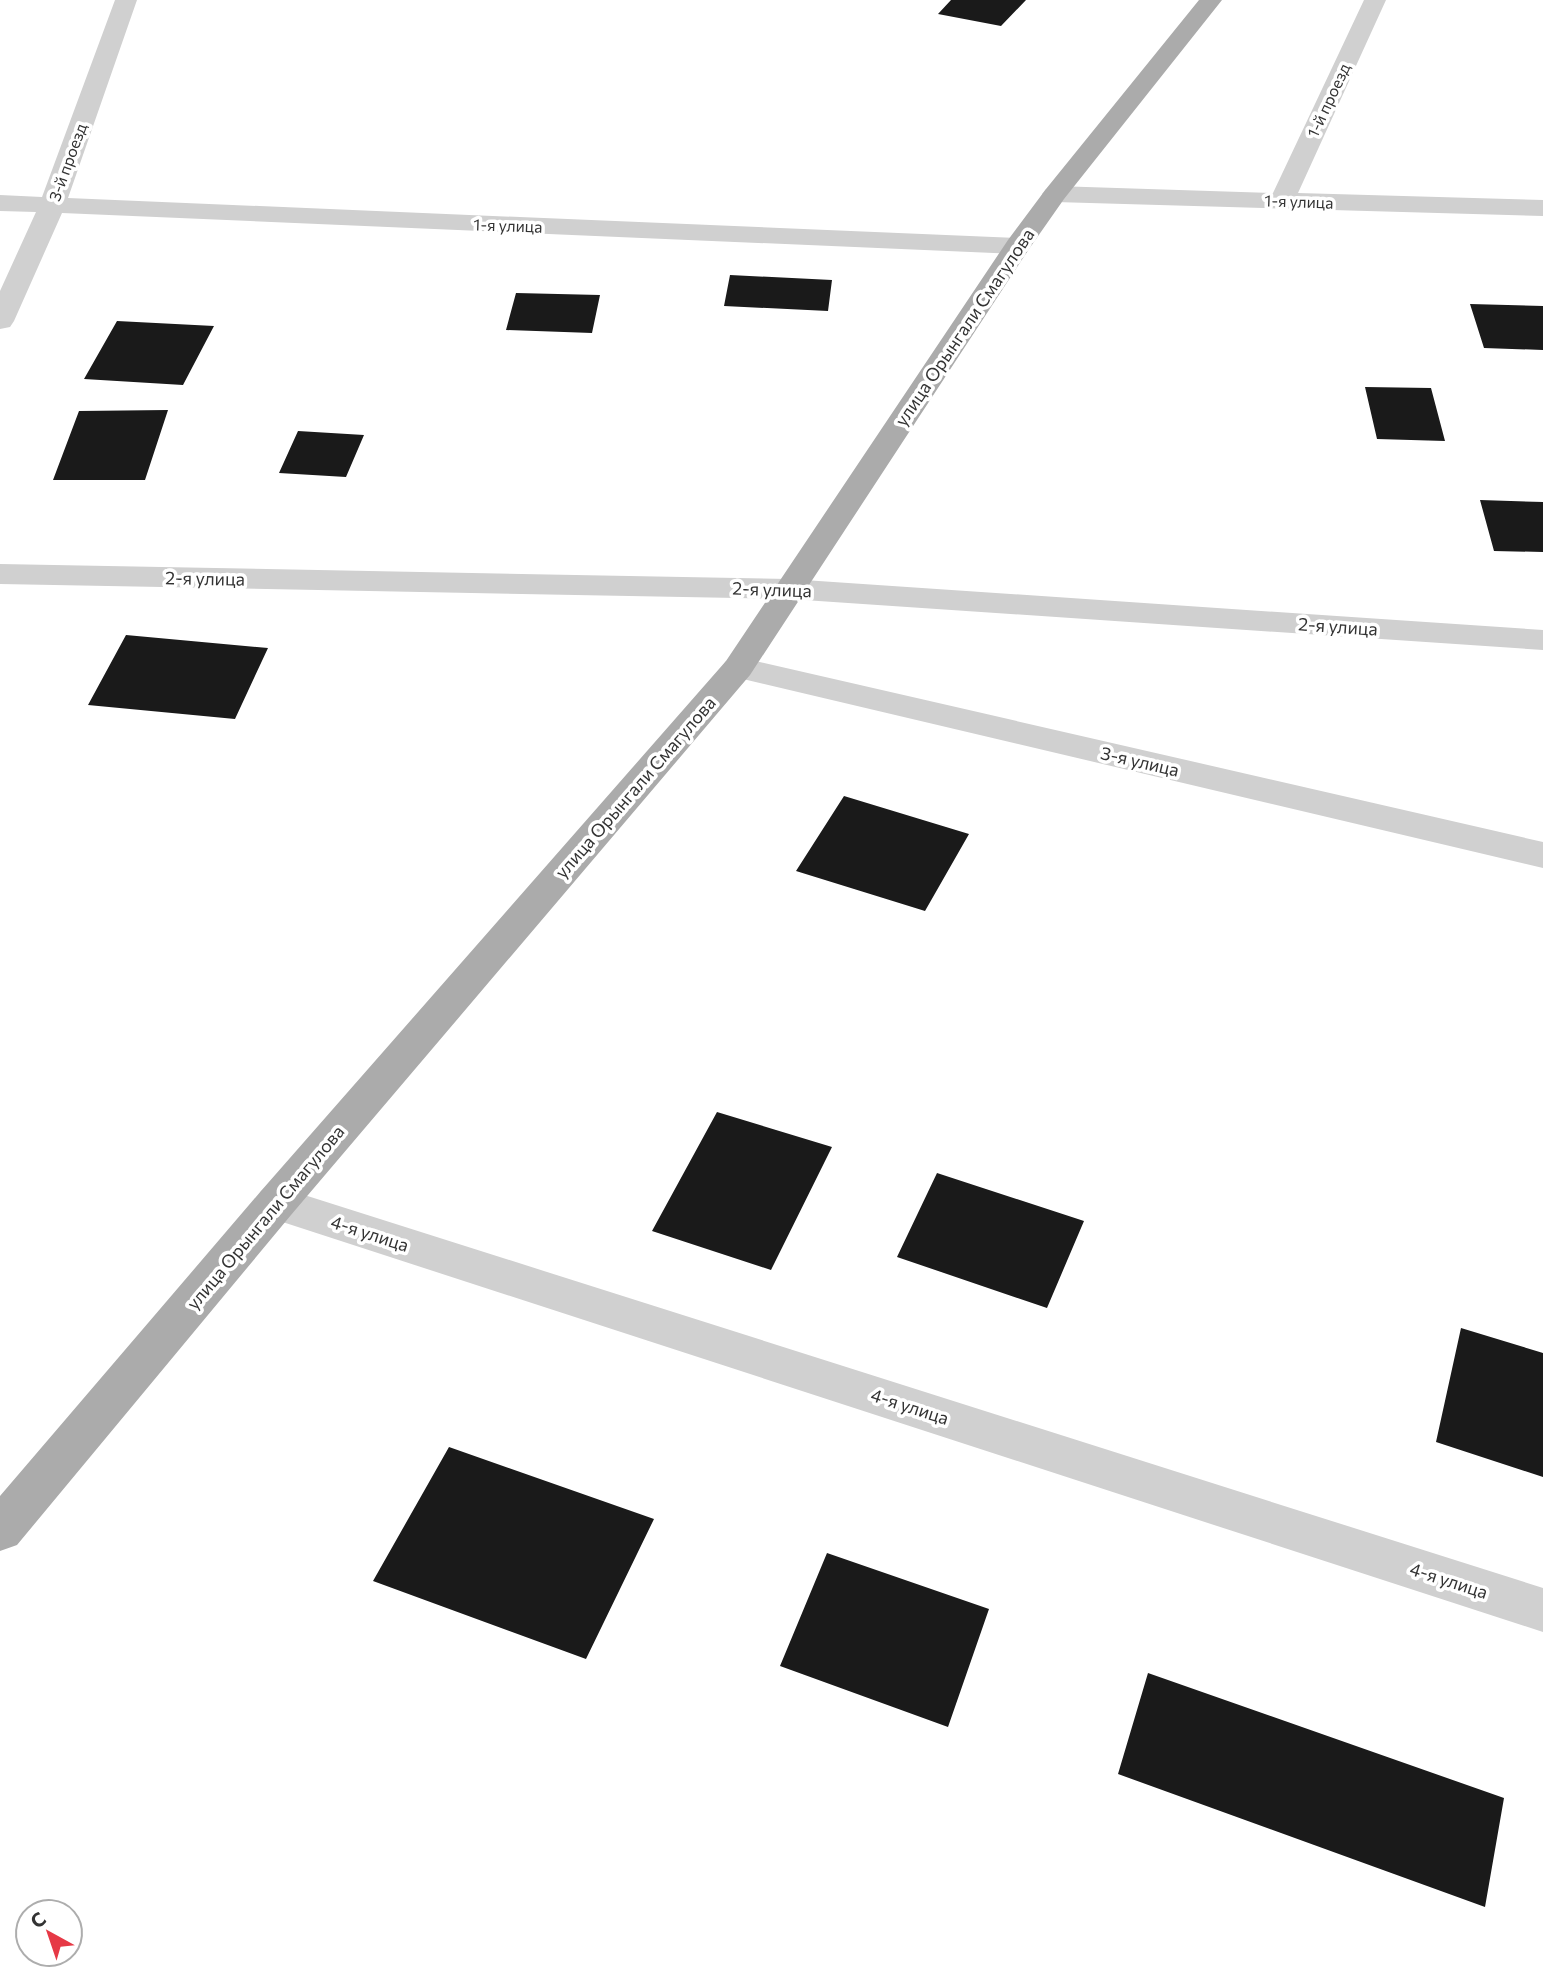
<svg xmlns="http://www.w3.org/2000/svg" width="1543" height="1982" font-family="Commissioner,sans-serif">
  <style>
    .building { fill: #1a1a1a }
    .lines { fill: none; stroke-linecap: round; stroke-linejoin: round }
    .minor { fill: #d0d0d0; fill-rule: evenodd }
    .major { fill: #ababab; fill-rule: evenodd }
    .labels { text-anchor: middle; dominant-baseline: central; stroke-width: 7; stroke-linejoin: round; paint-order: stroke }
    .far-street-label { font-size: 16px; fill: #333; stroke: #fff }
    .street-label { font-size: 18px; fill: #333; stroke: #fff }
  </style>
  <rect width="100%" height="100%" fill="#fff"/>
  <path class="building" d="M951 0H1026L1001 26 938 14Z
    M730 275 832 280 828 311 724 306Z
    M516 293 600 295 592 333 506 330Z
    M1470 304 1543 306V350L1484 348Z
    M117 321 214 326 183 385 84 379Z
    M1365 387 1431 388 1445 441 1377 439Z
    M168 410 145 480H53L79 411Z
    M298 431 364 435 346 477 279 473Z
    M1480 500 1543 502V552L1494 551Z
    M126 635 268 648 235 719 88 705Z
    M844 796 969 834 925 911 796 871Z
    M717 1112 832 1147 771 1270 652 1231Z
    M937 1173 1084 1221 1047 1308 897 1257Z
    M1461 1328 1543 1353V1477L1436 1442Z
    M449 1447 654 1519 586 1659 373 1581Z
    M827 1553 989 1609 948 1727 780 1666Z
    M1148 1673 1504 1798 1485 1907 1118 1774Z"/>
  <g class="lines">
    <path class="minor" d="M115 0H137L68 198 1017 238 1026 240 1030 246 1026 252 1017 254 62 213 14 321 10 327 0 329V291L36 212 0 211V195L42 197Z
      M1364 0H1386L1298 193 1543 200V216L1055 202 1046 199 1042 194 1046 189 1055 186 1273 193Z
      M0 564 789 579 1543 630V650L789 599 0 584Z
      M738 657 1543 842V868L726 675 721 668 726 661Z
      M276 1186 1543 1588V1632L261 1215 255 1203 261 1191Z"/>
    <path class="major" d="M1199 0H1222L1064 199 1029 249 750 675 291 1215 17 1545 0 1551V1496L261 1191 726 661 1008 240 1046 189Z"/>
  </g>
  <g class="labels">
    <g class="far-street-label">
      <text transform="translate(1328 100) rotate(-65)">1-й проезд</text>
      <text transform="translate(67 162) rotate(-70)">3-й проезд</text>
      <text transform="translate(1299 201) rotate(2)">1-я улица</text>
      <text transform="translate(508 225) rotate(2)">1-я улица</text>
    </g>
    <g class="street-label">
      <text transform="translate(964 327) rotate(-56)">улица Орынгали Смагулова</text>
      <text transform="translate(205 578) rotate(1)">2-я улица</text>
      <text transform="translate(772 589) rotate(2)">2-я улица</text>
      <text transform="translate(1338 626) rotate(4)">2-я улица</text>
      <text transform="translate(1140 761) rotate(13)">3-я улица</text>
      <text transform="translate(635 787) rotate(-49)">улица Орынгали Смагулова</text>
      <text transform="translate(265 1217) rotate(-50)">улица Орынгали Смагулова</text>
      <text transform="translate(370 1233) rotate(18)">4-я улица</text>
      <text transform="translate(910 1406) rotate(18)">4-я улица</text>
      <text transform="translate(1449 1580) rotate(18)">4-я улица</text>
    </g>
  </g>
  <g transform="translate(49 1933) rotate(320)"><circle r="33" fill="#ffffff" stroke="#adadad" stroke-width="2"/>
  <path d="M0-5L12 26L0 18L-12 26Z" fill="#e63946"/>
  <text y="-10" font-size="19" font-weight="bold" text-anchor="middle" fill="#333333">С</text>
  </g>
</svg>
